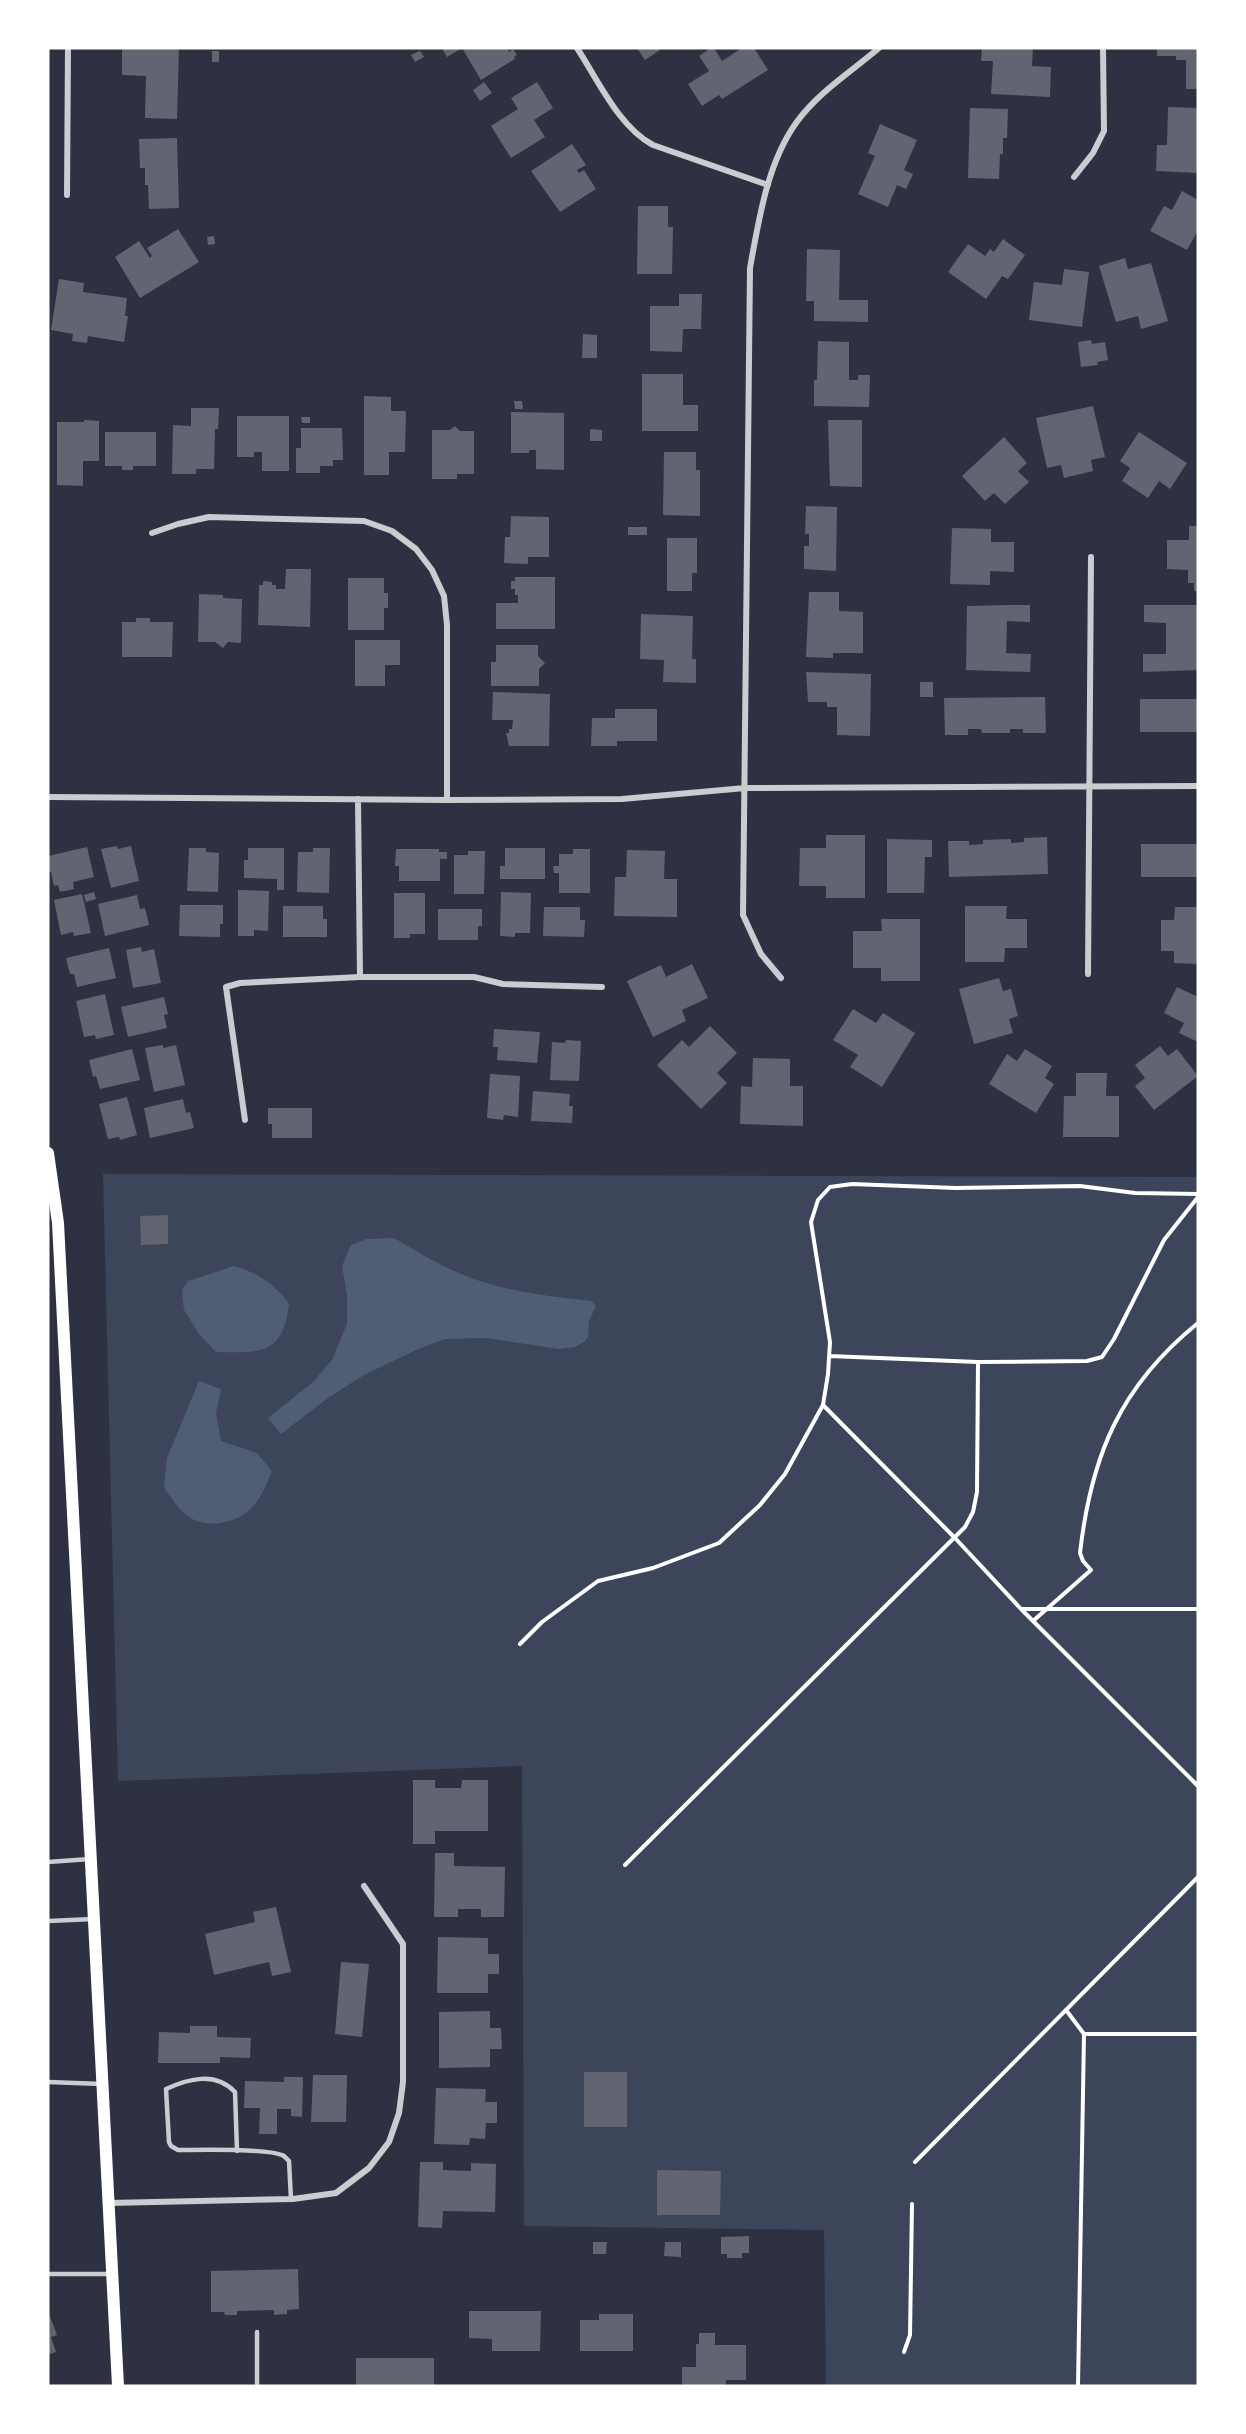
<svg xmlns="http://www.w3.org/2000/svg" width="1246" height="2434" font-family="'DM Sans',sans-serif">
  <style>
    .green { fill: #3c4559 }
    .water { fill: #4f5d75 }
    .building { fill: #626471 }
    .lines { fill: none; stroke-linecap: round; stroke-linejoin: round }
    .path { stroke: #fff; stroke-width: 4 }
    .service { stroke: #caccd0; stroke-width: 4.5 }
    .minor { stroke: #caccd0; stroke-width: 6 }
    .secondary { stroke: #fff; stroke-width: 12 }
  </style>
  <rect width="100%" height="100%" fill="#2d3142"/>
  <path class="green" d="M103 1174 1198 1177V2386H826L824 2230 524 2226 522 1766 118 1781Z"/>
  <path class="water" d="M394 1238C420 1253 447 1270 477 1280 513 1292 552 1297 591 1301L596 1306 589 1321 588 1337 584 1342 575 1347 559 1349 486 1338 445 1339 416 1350 364 1375 328 1398 281 1434 268 1418 313 1382 332 1360 347 1324V1295L342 1266 351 1245 367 1239Z
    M234 1266C256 1272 276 1284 289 1304 283 1355 261 1353 216 1352L199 1334 184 1310 182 1290 188 1281Z
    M199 1381 221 1389 216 1413 221 1441 257 1453 272 1471C266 1485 260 1502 247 1512 231 1525 201 1529 185 1514 177 1507 171 1497 164 1488L167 1458Z"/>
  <path class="building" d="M122 48 179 49 177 119 145 118 146 76 122 75Z
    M442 48H507L509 52 513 49 517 55 514 57 515 59 481 80 462 48 447 57Z
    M637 48H663L645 60Z
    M711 48H714L722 61 742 48H754L768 70 722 99 719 95 702 106 688 84 709 71 699 56Z
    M982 48H1033L1032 66 1051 67 1050 97 991 94 993 61H981Z
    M1157 48H1198V89H1186V60H1176V56H1157Z
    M212 51H219V62H212Z
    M420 51 424 57 415 62 411 55Z
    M484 82 492 93 480 101 473 90Z
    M537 82 553 108 534 120 545 137 511 158 491 126 518 109 511 98Z
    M1168 107 1198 108V173L1156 171 1157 145H1167Z
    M970 108 1008 109 1007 138H1003V154H1000L999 179 968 178Z
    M880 124 917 140 904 170 913 174 906 189 897 185 888 207 858 194 875 156 868 153Z
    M177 138 179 208 149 209 148 185H145V168H140L139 139Z
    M572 144 586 165 577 170 579 173 584 170 596 189 560 212 531 171Z
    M1182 191 1198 200V230L1187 250 1150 231 1164 206 1172 210Z
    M638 206H668V227H673L672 274H637Z
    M178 229 199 262 140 298 115 257 139 241 150 258 152 256 147 248Z
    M214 236 215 244 208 245 207 237Z
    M1003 239 1025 255 1008 279 1002 276 986 299 948 272 968 244 985 256 990 249 994 252Z
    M807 249 840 250 839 300H868V322L814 321V301H806Z
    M1125 258 1128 269 1151 263 1168 321 1141 329 1138 316 1116 322 1099 266Z
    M1064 269 1089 272 1082 327 1029 320 1034 282 1062 285Z
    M59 279 84 283 83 292 127 298 125 316H128L124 342 88 336 87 343 72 341 73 334 51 330Z
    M679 294H702L701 329H683L682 352 650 351V306H679Z
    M583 334 597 335V358H582Z
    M1091 340 1092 344 1105 342 1108 360 1097 362 1098 365 1081 367 1078 342Z
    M818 341 849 342V380H858V375H870L869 407 814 406V380H817Z
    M642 374H683V405H698V431H642Z
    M364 396 391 397V411H406L405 452H389V475H364Z
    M514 401H522L523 409H515Z
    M1093 406 1105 457 1091 460 1093 471 1064 478 1061 465 1047 468 1036 418Z
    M191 408H219L218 429H215L214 469H196V474H172L173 425 191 426Z
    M511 412 564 413V470L536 469V450H529V453H511Z
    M237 416H289V471H262V452H254V457H237Z
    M301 417H310V423H302Z
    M84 420 99 421V461H83V486L57 485V422H84Z
    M828 420H862V487L830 486Z
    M455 426 460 431H474V474H457V479H432V430H450Z
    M301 428H342L343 460H333V466H320V473H296V448H301Z
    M590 429 602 430V441H590Z
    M105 432H156V466H133V470H122V466H105Z
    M1139 432 1187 463 1170 489 1159 481 1148 498 1122 481 1130 468 1120 461Z
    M1004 437 1027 463 1018 471 1029 482 1005 504 994 493 985 501 962 476Z
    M664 452H696V470H700V516L663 515Z
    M806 506 837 507 836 571 804 569V546H809V534H805Z
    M511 516 549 517V557H528V564L504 563 505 537H510Z
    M1189 526H1198V591H1194V583H1188V570L1167 569V540H1189Z
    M628 527H647V535H628Z
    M952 528 991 529V542H1014V572L990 571V585L950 584Z
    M667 538H697V573H692V591H667Z
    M286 569H311L310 627 258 625 259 585H263V581L272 582V585H276V589H285Z
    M515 577H555V629H496V603H518V595H515V589H511V581H515Z
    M348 578H384V593H388V608H384V630H348Z
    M809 592H839V611L863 612V653H833V658L806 657Z
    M199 594 223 595V598L242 599 241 643 228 642 223 648 215 642H198Z
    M1005 605H1030V622L1007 621 1006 653 1031 654 1030 672 966 670 967 606Z
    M1144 605H1198V670L1143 672V654H1166V623L1144 622Z
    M641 614 693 616 692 659H696V683L663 682 664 660 640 659Z
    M136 618H150V622H173L172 657H122V622H136Z
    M355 640H400V665H385V686H355Z
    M496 645H538V656L545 663 539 669V686H491V662H496Z
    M806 672 871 674 870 736 837 735V707H827V702H808Z
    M920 682H933V697H920Z
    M493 692 550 694 549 746H509L506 733H509V729H512L513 720H492Z
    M1045 697 1046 733H1023V729H1010V733H982L981 729H968V735H945L944 698Z
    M1140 699H1198V732H1140Z
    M615 709H657V741H617V746H591L592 718H615Z
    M826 835H865V898H826V886H799L800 848H826Z
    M1047 837 1048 874 949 877 948 841H969V845L983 844V840L1011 839V843L1024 842V838Z
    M887 839 932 840V857H925L924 893H887Z
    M1141 844H1198V877H1141Z
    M117 846 118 849 131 846 139 881 111 888 101 849Z
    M87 847 94 877 73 882 74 889 60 892 58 885 54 886 51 872 48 873V856Z
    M189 848H206V852L219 853 218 892 187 891Z
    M248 848H284V890H277V879L244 878V860H248Z
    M313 848H330L329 893 297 892 298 852H313Z
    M505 848H545V879H500V866H505Z
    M396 849H439V852H447V859H440V881H399V866H395Z
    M573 849H590V893H559V873H554L553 866H559V854H573Z
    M627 850 665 851 664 879H677V917L614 916 615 877H626Z
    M468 851H485L484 894H454V855H468Z
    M238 890 269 891 268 931 254 930V936H238Z
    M94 892 96 899 86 902 84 895Z
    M501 892 531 893 530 933H515V937L500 936Z
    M394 893H425V934H410V938H394Z
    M82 894 91 933 74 936 73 932 61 935 54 900Z
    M137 895 140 909 145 908 149 925 105 936 98 904Z
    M180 905H223V924H220V937L179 936Z
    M283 906H323V919H327V937H283Z
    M965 906H1007L1006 919H1027V948H1005L1004 962H965Z
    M544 907H580V920H585L584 937 543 936Z
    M1175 907H1198V964L1174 963V951H1161V920H1174Z
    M438 909H482V926H478V940H438Z
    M881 919H920V981H881V968H853V931H882Z
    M141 947 142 952 154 949 161 983 133 988 126 950Z
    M109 948 116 978 77 987 74 974H70L66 958Z
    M692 964 708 998 682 1010 686 1021 653 1037 627 981 661 965 666 977Z
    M999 978 1003 991 1011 989 1018 1016 1009 1019 1013 1033 974 1044 959 989Z
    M1177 987 1198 997V1042L1179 1033 1184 1023 1164 1013Z
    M105 994 114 1035 96 1039 95 1035 84 1037 76 1001Z
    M164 997 168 1014 164 1015 167 1028 128 1037 121 1007Z
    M853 1009 876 1023 883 1013 915 1033 882 1087 850 1067 858 1055 833 1040Z
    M710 1026 737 1053 717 1073 727 1083 701 1109 657 1065 682 1040 689 1047Z
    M494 1029 540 1032 537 1063 497 1060 498 1047H493Z
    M566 1040 581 1041 579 1081 550 1080 552 1042 565 1043Z
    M163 1045V1048L176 1045 185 1085 154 1092 145 1048Z
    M1160 1046 1168 1056 1177 1049 1198 1076 1154 1110 1135 1086 1145 1078 1135 1065Z
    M132 1049 140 1080 100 1089 96 1076 93 1077 89 1060Z
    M1025 1049 1052 1066 1045 1078 1054 1084 1036 1113 989 1084 1007 1054 1017 1061Z
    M753 1058 790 1059V1086H803V1126L740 1124 741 1086 752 1087Z
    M1076 1073H1107L1106 1096H1119V1137H1063L1064 1096H1076Z
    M490 1074 520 1076 518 1117 504 1115 503 1120 487 1118Z
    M533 1091 570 1094 569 1106H573L572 1123 531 1121Z
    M127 1097 137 1135 120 1140 119 1137 108 1139 99 1104Z
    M183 1099 186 1113 190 1112 194 1128 150 1138 144 1108Z
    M268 1108H312V1138H272V1124H268Z
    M168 1215V1244L141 1245 140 1216Z
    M413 1780H435V1788H461L462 1780H488V1831H435V1844H413Z
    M435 1853H454V1866L505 1867 504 1917H481V1909H458V1917H434Z
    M276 1907 291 1972 272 1976 269 1962 214 1975 205 1934 255 1922 253 1912Z
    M438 1937 488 1938V1954H499V1974H488V1993H437Z
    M341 1962 369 1964 362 2037 335 2034Z
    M490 2011V2028H501L502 2049H490V2067L439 2068V2012Z
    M190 2026H217V2037L251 2038 250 2058 220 2057V2063H158L159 2032 190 2033Z
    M584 2072H627V2127H584Z
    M313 2075H347L346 2122H311Z
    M284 2077H303L302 2117 291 2116V2109H277V2134H259L260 2108H244L245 2081 284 2082Z
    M436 2088 486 2089 485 2102H497V2123H486L485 2139 470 2138 469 2145 434 2144Z
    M420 2162H443V2170L471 2171V2163L496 2164 495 2212 443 2211 442 2228 418 2227Z
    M657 2170 721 2171 720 2215H657Z
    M749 2236V2253H742V2258H727V2254H721V2237Z
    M593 2242H607L606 2254H593Z
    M665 2242H681V2257L664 2256Z
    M298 2269 299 2309 287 2310V2314L274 2315V2310L237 2311V2315H225L224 2312H211V2271Z
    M48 2311 57 2335 51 2337 56 2352 48 2355Z
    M469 2311H541L540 2351H492V2339L469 2338Z
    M599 2314H633V2351H580V2320H599Z
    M699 2333H715V2345H746V2380H726V2386H682V2367H696V2344H699Z
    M356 2358H434V2386H356Z"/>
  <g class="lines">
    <path class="path" d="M829 1356 978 1362
      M823 1405 955 1538 1021 1609H1198
      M1022 1610 1198 1786
      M1033 1621 1091 1570 1083 1561 1080 1553C1091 1456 1120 1386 1198 1323
      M520 1644 542 1622 598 1581 653 1568 719 1543 760 1505 785 1474 823 1405 828 1374 830 1342 811 1222 818 1200 830 1187 852 1184 956 1188 1080 1186 1135 1193 1198 1194
      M625 1865 965 1527 973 1512 977 1492 978 1362 1087 1361 1102 1357 1114 1339 1164 1240 1198 1197
      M1066 2010 1084 2034 1078 2386
      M1084 2034H1198
      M915 2162 1198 1877
      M904 2352 910 2335 912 2204"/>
    <path class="service" d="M48 1862 90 1859
      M48 1921 94 1919
      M48 2082 102 2084
      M237 2151 235 2092C215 2071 188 2079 166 2089L169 2142 171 2146 178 2150C200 2150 265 2148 282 2155 285 2156 287 2159 289 2161L291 2199
      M48 2274H112
      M257 2386V2332"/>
    <path class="minor" d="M577 48C598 80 619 127 653 145L768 185
      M1074 177 1093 153 1104 131 1103 48
      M67 195 68 48
      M152 533 178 524 209 517 364 521 392 531 416 549 432 570 444 596 447 625V800
      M48 797 447 800 622 799 745 788 1198 786
      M358 799 360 977
      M1088 974 1091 557
      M781 978 761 954 743 915 750 268C759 219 767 164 796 123 817 93 852 71 879 48
      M245 1120 226 987 240 983 360 977H474L503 984 602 987
      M109 2203 293 2199 336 2193 369 2168 389 2142 399 2113 403 2082V1944L364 1886"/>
    <path class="secondary" d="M48 1153 58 1223 118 2386"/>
  </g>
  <rect width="1246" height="2434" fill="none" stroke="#ffffff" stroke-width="99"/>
</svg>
